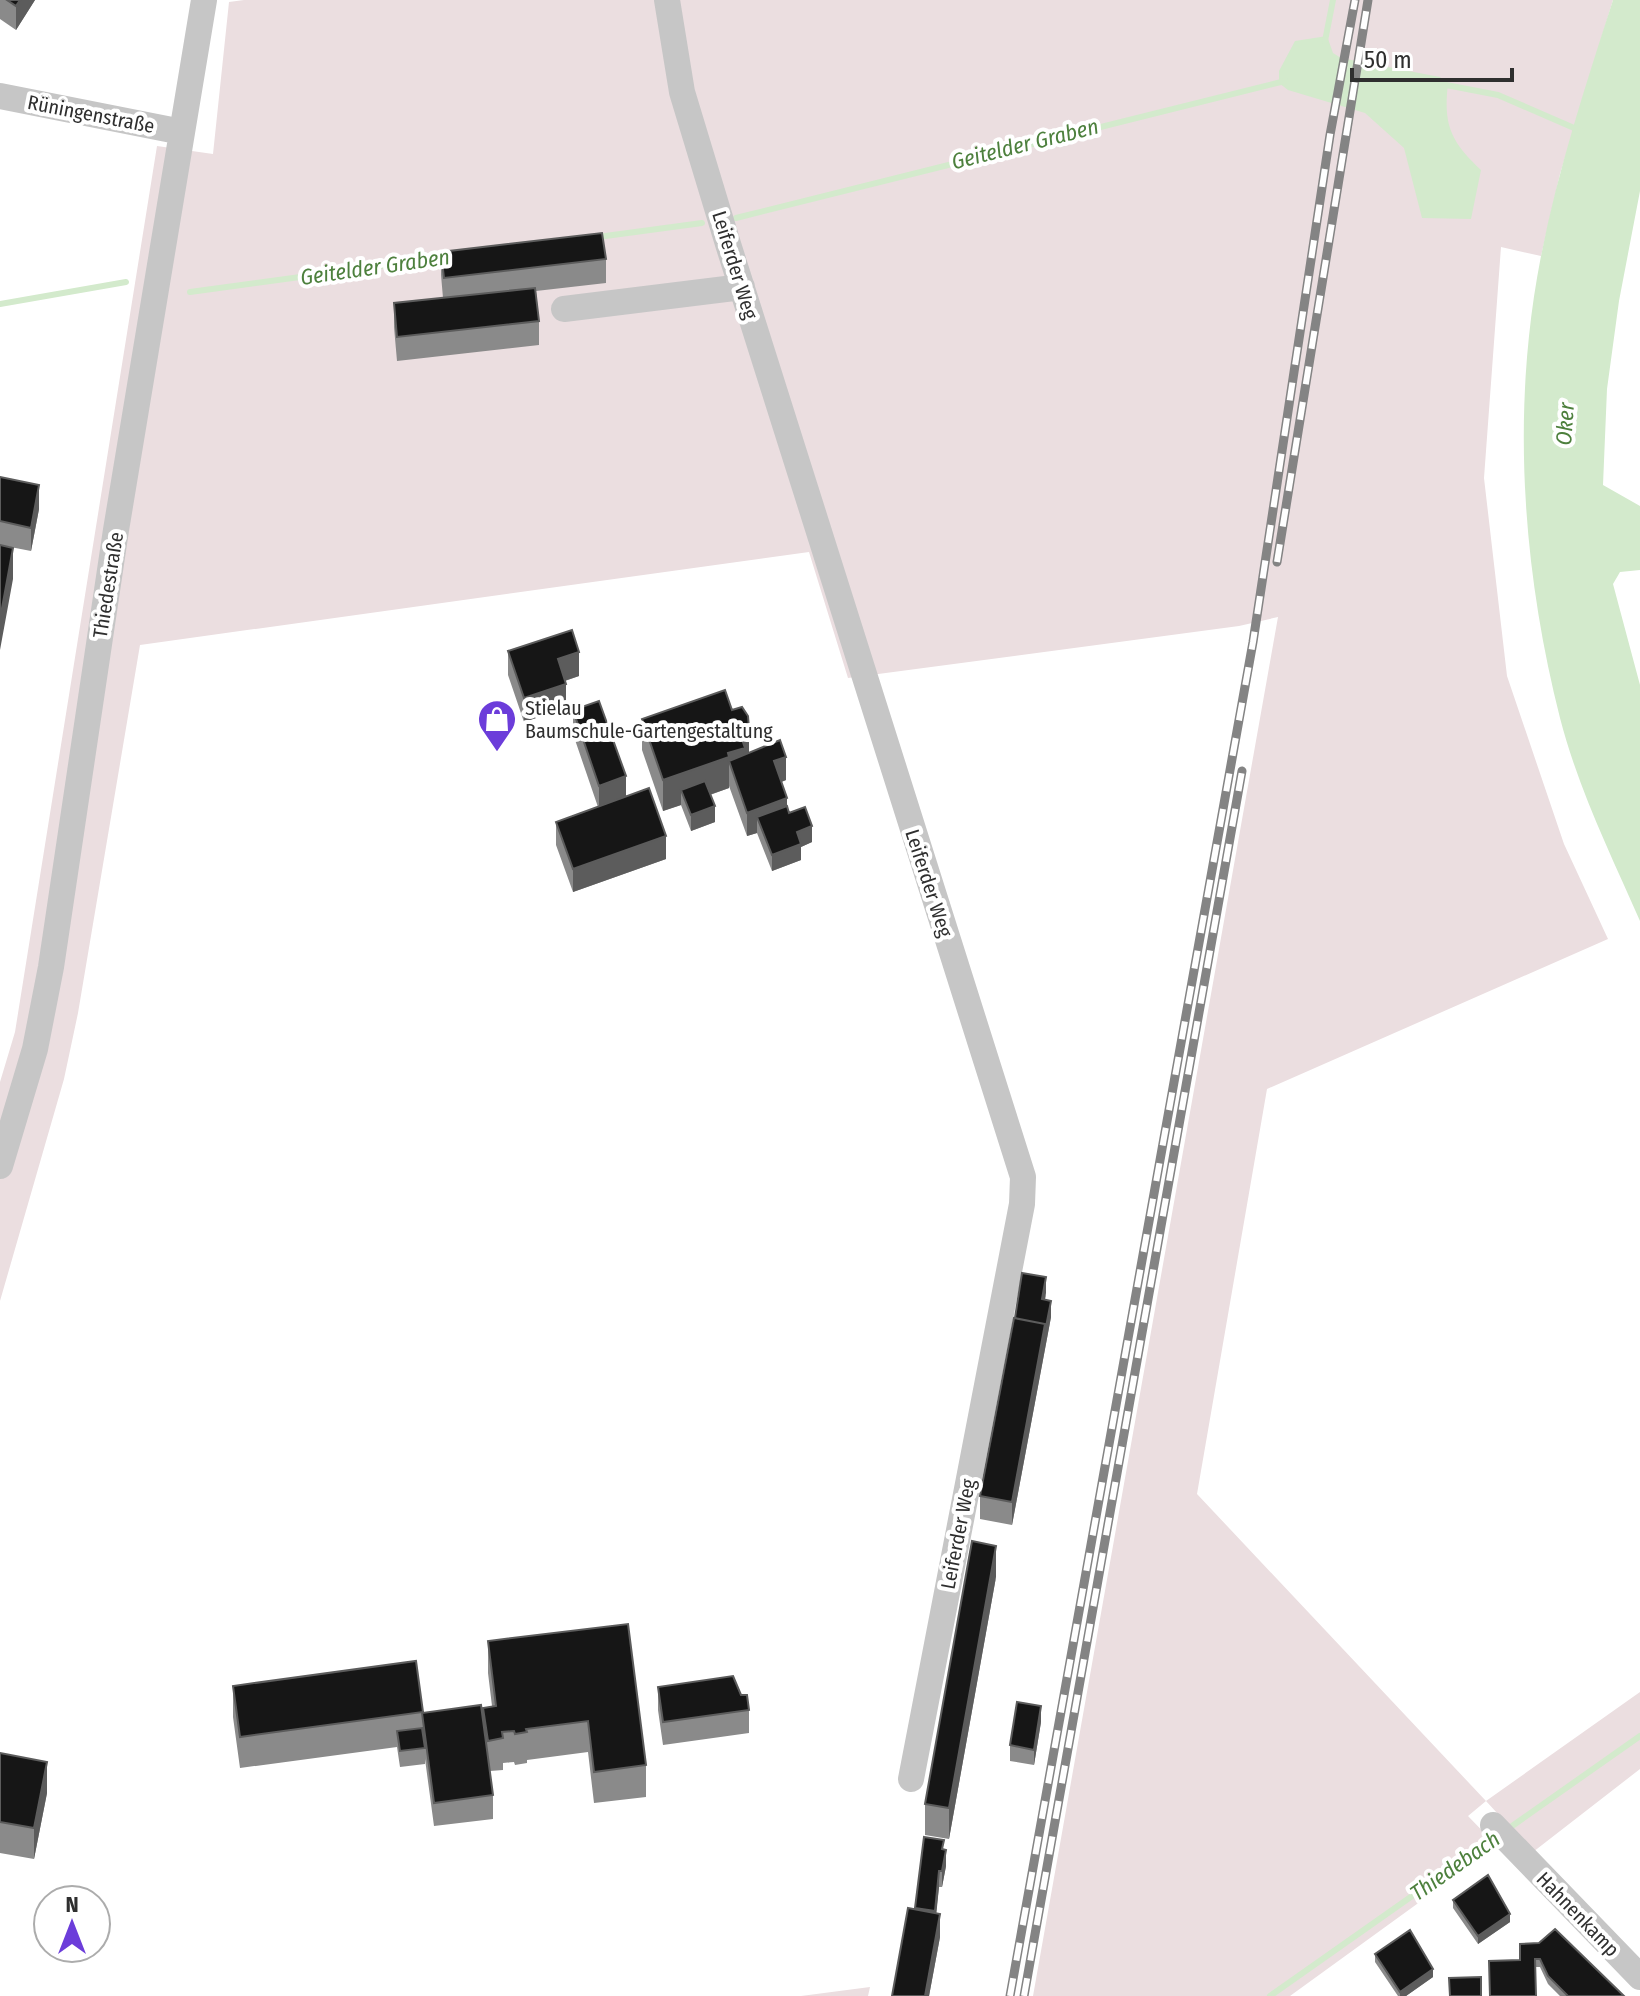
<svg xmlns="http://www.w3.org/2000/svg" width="1640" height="1996" font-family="'Fira Sans Condensed',sans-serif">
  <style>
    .green { fill: #ebdee0 }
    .water { fill: #d3eacc }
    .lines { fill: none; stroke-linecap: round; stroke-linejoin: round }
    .stream { stroke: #d3eacc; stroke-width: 6 }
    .minor { stroke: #c6c6c6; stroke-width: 26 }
    .rail-casing { stroke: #848484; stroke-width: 9 }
    .rail { stroke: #fff; stroke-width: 6; stroke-dasharray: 18; stroke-linecap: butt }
    .wall { fill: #8a8a8a }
    .shaded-wall { fill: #5c5c5c }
    .building { fill: #161616; stroke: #5c5c5c; stroke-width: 2 }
    .labels { text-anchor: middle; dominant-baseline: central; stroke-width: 8; stroke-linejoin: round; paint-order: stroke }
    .street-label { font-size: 20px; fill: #2f2f2f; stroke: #fff }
    .poi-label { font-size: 20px; fill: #2f2f2f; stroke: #fff; text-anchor: start }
    .water-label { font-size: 22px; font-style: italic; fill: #4d803d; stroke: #fff }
  </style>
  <rect width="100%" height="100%" fill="#fff"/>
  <path class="green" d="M244 0H1613L1560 174 1541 256 1501 247 1484 478 1507 676 1564 844 1608 939 1267 1089 1197 1494 1486 1801 1640 1692V1769L1533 1852 1486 1801 1468 1816 1497 1846 1290 1996H1033L1278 617 1239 626 848 678 809 552 140 645 78 1013 64 1079 0 1301V1082L15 1032 157 146 213 154 229 2Z
    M870 1987 868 1996H801Z"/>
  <path class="water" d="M1613 0H1640V191L1619 301 1607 389 1603 485 1640 506V570L1620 572 1613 584 1640 685V921C1611 855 1578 788 1560 718 1522 567 1511 409 1541 256 1558 169 1586 84 1613 0Z
    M1327 36 1333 53 1341 58 1440 77 1448 84C1443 125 1451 142 1481 170L1471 219 1422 218 1404 148 1365 113 1288 90 1279 83V71L1295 41Z"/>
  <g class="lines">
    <path class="stream" d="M1325 41 1333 0
      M1441 84 1498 95 1581 131
      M736 218 1285 81
      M598 237 702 223
      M190 292 448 257
      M0 304 126 282
      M1505 1831 1640 1736
      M1270 1996 1496 1837"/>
    <path class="minor" d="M667 0 682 92 728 244 1023 1177 1022 1204 911 1779
      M0 96 182 132
      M564 309 742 287
      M0 1166 35 1049 51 967 116 530 204 0
      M1493 1825 1640 1977"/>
    <defs>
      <path id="rail" d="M1277 562 1368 0
        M1010 1996 1253 642 1330 135 1355 0
        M1024 1996 1242 771"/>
    </defs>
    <use href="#rail" class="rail-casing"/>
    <use href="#rail" class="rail"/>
  </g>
  <path class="wall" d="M0 0H35L16 30 0 19Z
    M441 252 606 259V283L536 291 539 321V345L397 361 394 327V303L443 298 441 275Z
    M0 477 39 509 31 551 0 545Z
    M508 651 579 676 565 681 566 708 524 722 508 675Z
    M573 710 666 859 573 892 556 845V822L598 807 573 734Z
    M642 719 749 753 786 780 781 782 789 813 812 842 801 847V860L772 871 757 833 747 836 729 786V788L710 795 715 822 691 831 681 805 663 811 642 750Z
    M1046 1293 1045 1300 1051 1317 1012 1525 980 1519V1496Z
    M996 1577 949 1839 925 1835V1804Z
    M488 1641 646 1765V1797L594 1803 588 1752 527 1760V1763L515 1765 514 1762 503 1763V1770L490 1771 493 1795V1819L434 1826 425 1759V1764L400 1767 397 1747 240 1768 233 1717V1686L423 1713 483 1725V1708L492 1706 488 1673Z
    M658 1687 741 1695 749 1710V1733L663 1745 658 1710Z
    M1041 1722 1034 1765 1010 1761V1745Z
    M0 1753 47 1793 34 1859 0 1853Z
    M924 1837 944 1850 946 1866 942 1887H939L936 1913 940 1937 929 1996H892L915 1909Z
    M1453 1900 1510 1922 1478 1944 1453 1908Z
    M1520 1944 1624 1996H1560L1548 1984 1540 1967H1535L1520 1960Z
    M1375 1954 1433 1977 1406 1996H1398L1375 1962Z"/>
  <path class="shaded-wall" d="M20 0H35L16 30V6Z
    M39 485V509L31 551V528Z
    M13 548V579L0 650V619Z
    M579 652V676L558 683V659Z
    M566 684V708L524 722V698Z
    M749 728V759L729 762V788L686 803 681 790V805L663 811V780L728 753 739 731Z
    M786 757V780L774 785V761Z
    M626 776V800L599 810V786Z
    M787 798V822L757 817V833L747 836V813Z
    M715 806V822L691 831V815Z
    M812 826V842L801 847V860L772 871V855L797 832Z
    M666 836V859L573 892V869Z
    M1046 1277V1293L1042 1315V1299Z
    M1051 1301V1317L1012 1525V1502L1045 1324Z
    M996 1546V1577L949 1839V1808Z
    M1041 1706V1722L1034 1765V1750Z
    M47 1762V1793L34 1859V1828Z
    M946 1850V1866L942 1887V1871Z
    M939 1871V1887L935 1927V1911Z
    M940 1914V1937L929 1996H925Z
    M1510 1914V1922L1478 1944V1936Z
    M1433 1969V1977L1406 1996H1400V1992Z"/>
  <path class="building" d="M7 0H20L16 6Z
    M602 233 606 259 444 278 441 252Z
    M535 288 539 321 397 337 394 303Z
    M0 477 39 485 31 528 0 521Z
    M0 545 13 548 0 619Z
    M572 630 579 652 558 659 566 684 524 698 508 651Z
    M725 690 732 710 742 707 748 716 749 728 739 731 745 748 728 753 729 757 663 780 642 719Z
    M599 701 626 776 599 786 573 710Z
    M780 740 786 757 774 761 787 798 747 813 729 761Z
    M705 781 715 806 691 815 681 790Z
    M649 788 666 836 573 869 556 822Z
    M787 806 789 813 805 807 812 826 797 832 801 844 772 855 757 817Z
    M1022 1273 1046 1277 1042 1299 1051 1301 1045 1332V1324L1015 1318Z
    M1014 1318 1045 1324 1012 1502 980 1496Z
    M972 1541 996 1546 949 1808 925 1804Z
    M628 1624 646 1765 594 1772 588 1721 526 1729 527 1732 515 1734 514 1731 502 1732 503 1738 488 1741 483 1708 496 1706 488 1641Z
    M416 1661 423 1712 240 1737 233 1686Z
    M733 1676 741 1695H747L749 1710 663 1722 658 1687Z
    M1017 1702 1041 1706 1034 1750 1010 1745Z
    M481 1705 493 1795 434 1803 422 1713Z
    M422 1728 425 1748 400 1751 397 1731Z
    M0 1753 47 1762 34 1828 0 1822Z
    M924 1837 944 1840 942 1849 946 1850 942 1871H939L935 1911 915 1908Z
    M1488 1875 1510 1914 1478 1936 1453 1900Z
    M908 1908 940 1914 925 1996H892Z
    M1555 1929 1624 1996H1568L1548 1976 1540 1959H1535L1536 1996H1490L1489 1961 1520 1960V1944L1539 1943Z
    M1410 1930 1433 1969 1400 1992 1375 1954Z
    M1481 1977V1996H1450L1449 1978Z"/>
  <defs>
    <symbol id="shop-pin" viewBox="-11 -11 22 30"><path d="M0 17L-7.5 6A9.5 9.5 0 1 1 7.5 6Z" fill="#6c3dda" stroke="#fff"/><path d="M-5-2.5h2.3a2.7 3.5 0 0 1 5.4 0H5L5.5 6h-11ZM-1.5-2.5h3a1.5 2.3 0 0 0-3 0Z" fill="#fff"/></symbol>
  </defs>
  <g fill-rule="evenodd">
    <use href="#shop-pin" x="475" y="697" width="44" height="60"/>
  </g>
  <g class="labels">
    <g class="street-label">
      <text transform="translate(91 114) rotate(11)">Rüningenstraße</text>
      <text transform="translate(735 265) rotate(73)">Leiferder Weg</text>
      <text transform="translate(108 585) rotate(-81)">Thiedestraße</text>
      <text transform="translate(929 883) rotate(72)">Leiferder Weg</text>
      <text transform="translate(958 1534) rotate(-79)">Leiferder Weg</text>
      <text transform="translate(1578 1914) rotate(46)">Hahnenkamp</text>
    </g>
    <g class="poi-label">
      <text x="525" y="708">Stielau<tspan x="525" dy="23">Baumschule-Gartengestaltung</tspan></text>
    </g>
    <g class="water-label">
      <text transform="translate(1025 144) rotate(-14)">Geitelder Graben</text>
      <text transform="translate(375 267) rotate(-8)">Geitelder Graben</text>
      <text transform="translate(1565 424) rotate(-86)">Oker</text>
      <text transform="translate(1455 1866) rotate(-35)">Thiedebach</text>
    </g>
  </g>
  <g transform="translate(72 1924)"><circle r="38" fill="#ffffff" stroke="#acacac" stroke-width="2"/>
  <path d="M0-6L14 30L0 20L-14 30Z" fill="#6c3dda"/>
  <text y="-12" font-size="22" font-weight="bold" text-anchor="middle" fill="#2f2f2f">N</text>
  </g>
  <path d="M1352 68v12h160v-12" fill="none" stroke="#2f2f2f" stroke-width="4"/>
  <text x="1364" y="68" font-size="24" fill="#2f2f2f" stroke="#ffffff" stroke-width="6" paint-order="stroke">50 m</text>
</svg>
